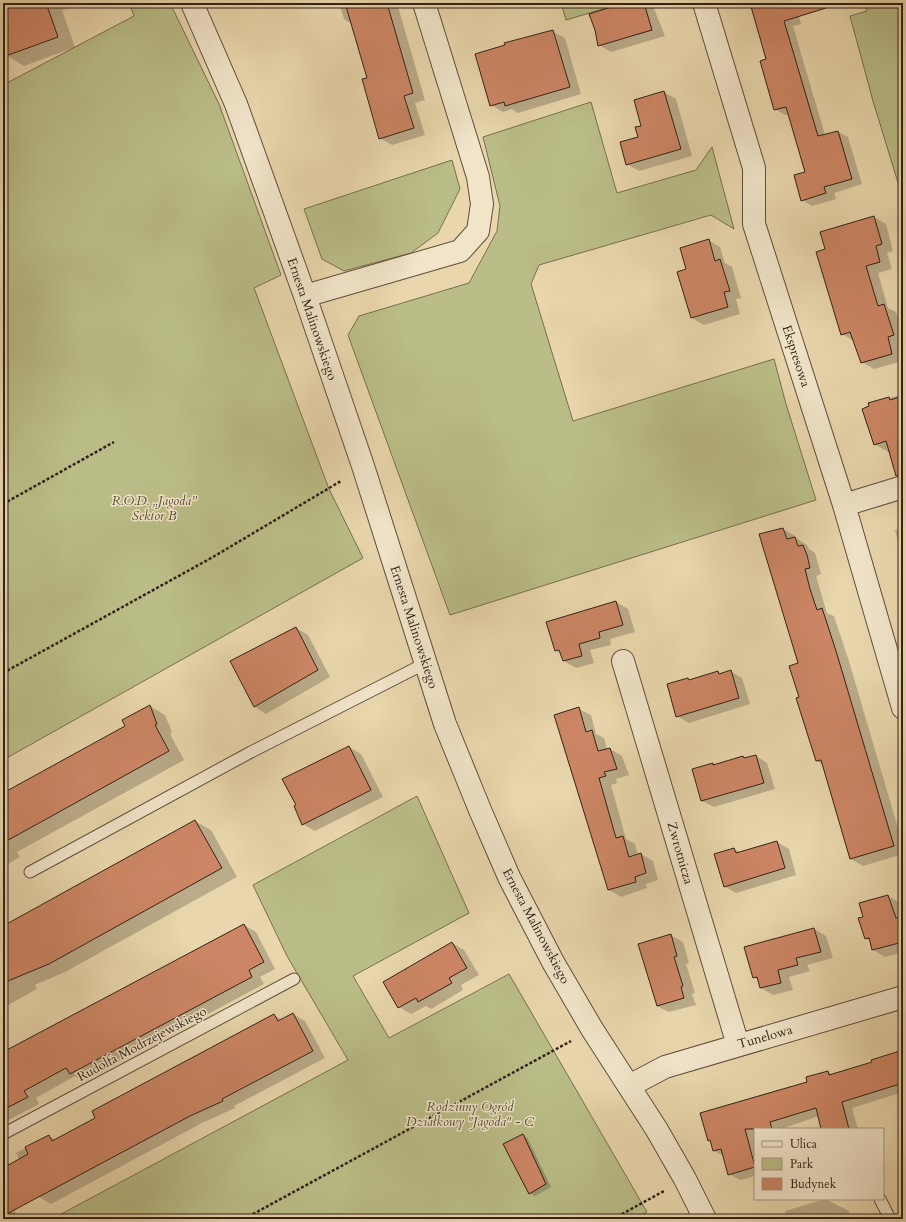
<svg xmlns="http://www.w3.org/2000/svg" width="906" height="1222" font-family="Cardo,serif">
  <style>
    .green { fill: #babd87; stroke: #766f4f }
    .shadow { fill: #0003 }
    .building { fill: #cd8665; stroke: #312117 }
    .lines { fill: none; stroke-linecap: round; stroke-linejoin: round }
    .service-casing { stroke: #5f4e3c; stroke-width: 13 }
    .minor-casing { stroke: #5f4e3c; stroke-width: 24 }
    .path { stroke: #312117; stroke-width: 2.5; stroke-dasharray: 3 2; stroke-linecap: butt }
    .service { stroke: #f1e4c9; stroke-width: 11 }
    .minor { stroke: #f1e4c9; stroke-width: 22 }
    .labels { text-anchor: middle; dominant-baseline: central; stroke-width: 3; stroke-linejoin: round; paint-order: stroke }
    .street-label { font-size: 13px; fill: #312117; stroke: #f1e4c9 }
    .park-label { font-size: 13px; font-style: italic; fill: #534833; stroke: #f1e4c9 }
  </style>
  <rect width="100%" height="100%" fill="#e9d6ac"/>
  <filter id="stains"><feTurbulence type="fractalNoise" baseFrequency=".005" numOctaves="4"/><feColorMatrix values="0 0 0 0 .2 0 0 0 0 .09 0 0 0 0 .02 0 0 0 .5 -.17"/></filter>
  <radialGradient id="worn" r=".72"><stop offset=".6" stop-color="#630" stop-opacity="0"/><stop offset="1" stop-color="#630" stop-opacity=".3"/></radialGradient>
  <path class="green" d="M129 3H170L219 104 281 275 254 288 329 489 363 558 3 760V85L134 16Z
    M561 3H623L566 20Z
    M865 3H903V199L873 101 850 16 867 11Z
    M591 102 617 193 696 170 712 147 734 229 711 215 539 265 531 284 573 421 774 359 786 404 816 500 450 615 348 335 359 316 469 283 497 231 500 206 483 137Z
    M452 160 460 189 438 233 411 253 344 271 322 259 304 209Z
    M417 796 469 913 353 976 389 1038 509 974 647 1212 634 1219H52L348 1060 287 956 253 885Z"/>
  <path class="shadow" d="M3 3H75L76 5 62 10 75 47 24 66 6 55 3 48Z
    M339 3H397L425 100 415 103 425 135 392 145 380 138 369 78 352 24 344 19Z
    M628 3H647L653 6 665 36 611 52 599 45Z
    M749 3H795L801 24 793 26 825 135 838 132 848 137 862 184 834 193 836 199 812 206 802 200 806 173 789 114 785 115 775 109 768 60Z
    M553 32 565 38 581 94 518 113 512 109 503 112 491 105Z
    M664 92 676 99 692 156 639 171 627 164Z
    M874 217 886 224 893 251 887 253 892 269 878 273 888 308 896 312 903 334V342L899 343 903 361 874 369 862 362 854 341 842 334 826 250Z
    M708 240 720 247 725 263 732 267 741 298 736 299 740 314 704 325 692 318 688 270Z
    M903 394V453L892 454 874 444 869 404Z
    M903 527V559L895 530Z
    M783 529 795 536 796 538 807 545 809 549 815 553 821 574 816 576 822 597 827 613 834 616 848 658 903 845V854L863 866 851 859 823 765 817 761 800 698 799 663Z
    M616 602 628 609 635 632 610 639 611 645 590 650 594 663 576 668 564 661 562 654 556 650Z
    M296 628 308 635 330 677 266 714 255 707Z
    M730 671 742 678 750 704 689 723 677 716 688 679 691 680 718 672 721 674Z
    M150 706 165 715 172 732 170 734 184 760 17 852 20 857 3 867V794L127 726Z
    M579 709 591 715 596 734 604 738 607 750 610 749 622 756 629 775 616 779 617 783 611 785 626 839 635 844 638 855 641 854 653 861 658 880 646 884 647 888 621 897 609 890Z
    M349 747 361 754 383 797 315 831 303 824Z
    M756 756 767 763 775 789 714 807 702 801 713 764 715 765 743 757 746 759Z
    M195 821 211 830 237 877 65 972 35 985 37 989 3 1008V939Z
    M777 842 789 849 796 875 736 893 724 886 734 849 741 853Z
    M888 896 900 903 903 912V952L885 957 873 950 871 941 866 938 864 918Z
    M244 925 256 932 275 969 260 977 264 984 83 1081 75 1076 36 1098 39 1104 3 1123V1054Z
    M814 929 826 936 833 958 807 965 810 971 789 977 793 990 773 995 761 988 759 980 754 977Z
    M671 935 683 942 689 963 686 964 695 993 692 994 696 1005 669 1012 657 1006Z
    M452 943 464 950 479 975 461 985 463 990 431 1009 426 1006 411 1014 399 1007Z
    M293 1014 305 1021 325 1058 234 1106 235 1108 202 1123 51 1204 39 1197 16 1153 49 1136 56 1140 97 1119 274 1015 282 1020Z
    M903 1049V1092L852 1108 858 1129H823L819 1116 781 1129H755V1176L740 1180 729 1174 724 1156 714 1151 711 1141 709 1140 828 1072 833 1075 873 1063 902 1052 901 1050Z
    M523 1135 528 1139 551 1187 535 1196 529 1193Z
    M3 1183 18 1219H3Z
    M825 1199 849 1211 851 1219H788L785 1211Z"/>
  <path class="building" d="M3 3H46L58 37 3 57Z
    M345 3H387L413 93 404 96 414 128 379 139 362 79 367 78Z
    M624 3H644L652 30 598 46 595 30 589 14Z
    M750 3H825L826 8 784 21 818 136 838 131 852 179 824 187 826 193 801 201 794 175 805 172 786 107 774 110 760 61 766 59Z
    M553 30 570 87 505 106 504 102 490 106 475 54 505 45 504 43Z
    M664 91 681 149 626 165 620 142 638 137 635 127 641 126 634 100Z
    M874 216 882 244 876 246 880 262 866 266 878 306 884 304 894 335 888 337 892 354 861 363 850 332 841 335 816 252 825 249 820 232Z
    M709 239 715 261 720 259 730 291 724 292 728 307 691 318 677 272 686 269 680 248Z
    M903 396V475L896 476 886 441 874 445 862 409 869 406 868 403 889 397 890 400Z
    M783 528 787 539 795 537 798 546 803 545 807 555 810 568 805 569 810 589 817 610 822 608 836 651 894 846 850 859 821 760 816 761 796 698 799 697 789 666 798 663 759 534Z
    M616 601 623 625 599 632 600 638 579 644 582 656 563 661 559 650 555 651 546 622Z
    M296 627 318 670 254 707 230 661Z
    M731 670 739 698 676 717 667 684 688 678 689 680 718 671 719 674Z
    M150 705 157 724 155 725 169 751 3 843V793L125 726 122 720Z
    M579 707 586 732 592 730 598 751 610 748 617 769 604 772 606 776 599 778 616 838 623 836 629 857 641 853 646 873 635 877 636 882 608 890 554 715Z
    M349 746 371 790 302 825 294 806 296 805 282 779Z
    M756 755 764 783 701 801 692 769 713 763V765L743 756 744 758Z
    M195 820 222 868 49 964 3 983V926Z
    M777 841 785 868 724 887 714 854 734 848 736 853Z
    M888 895 896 918 903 916V942L872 950 869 938 865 939 858 918 863 917 859 903Z
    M244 924 264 962 249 970 252 977 70 1074 66 1068 24 1091 28 1097 3 1110V1052Z
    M814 928 821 952 796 958 798 965 778 970 781 983 760 988 757 977 753 978 744 947Z
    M671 934 677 956 674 957 683 986 681 987 684 998 657 1006 638 944Z
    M452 942 467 968 449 978 452 983 418 1002 416 998 398 1008 383 982Z
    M293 1013 313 1051 222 1099 223 1101 190 1116 3 1216V1168L28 1154 25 1147 49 1135 52 1141 95 1118 92 1111 274 1014 278 1021Z
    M903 1050V1083L842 1102 849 1129H821L816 1108 770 1122 772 1129H745L755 1167 728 1175 721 1149 713 1151 710 1140 708 1141 700 1113 807 1082 806 1077 828 1071 829 1075 872 1062 871 1060Z
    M523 1134 546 1184 529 1194 503 1144Z"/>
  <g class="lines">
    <defs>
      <path id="service" d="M30 872 251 752 426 663
        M3 1134 294 979
        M880 1199 890 1219"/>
      <path id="minor" d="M192 3 236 104 305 296 363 466 445 724 480 810 509 877 553 962 592 1029 657 1130 685 1179 705 1219
        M704 3 754 168V224L844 505 903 708
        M305 296 460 251 478 231 482 204 478 177 424 3
        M844 505 903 487
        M623 661 738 1045
        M629 1086 665 1067 903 997"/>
    </defs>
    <use href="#service" class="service-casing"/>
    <use href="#minor" class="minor-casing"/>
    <path class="path" d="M3 504 114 442
      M3 673 213 557 341 481
      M244 1219 571 1041
      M613 1219 664 1191"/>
    <use href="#service" class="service"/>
    <use href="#minor" class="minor"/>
  </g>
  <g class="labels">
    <g class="street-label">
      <text transform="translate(312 319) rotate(71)">Ernesta Malinowskiego</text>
      <text transform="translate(796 356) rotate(72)">Ekspresowa</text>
      <text transform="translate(414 627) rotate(72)">Ernesta Malinowskiego</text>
      <text transform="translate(680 853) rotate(74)">Zwrotnicza</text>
      <text transform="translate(536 926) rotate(62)">Ernesta Malinowskiego</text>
      <text transform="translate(765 1037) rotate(-16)">Tunelowa</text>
      <text transform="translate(142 1044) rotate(-28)">Rudolfa Modrzejewskiego</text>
    </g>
    <g class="park-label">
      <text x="154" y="501">R.O.D. „Jagoda”<tspan x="154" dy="15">Sektor B</tspan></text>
      <text x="470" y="1107">Rodzinny Ogród<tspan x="470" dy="15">Działkowy "Jagoda" - C</tspan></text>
    </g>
  </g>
  <rect width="906" height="1222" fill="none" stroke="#e9d6ac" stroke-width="16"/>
  <rect x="4" y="4" width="898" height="1214" fill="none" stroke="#312117" stroke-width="2"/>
  <rect x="8" y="8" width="890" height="1206" fill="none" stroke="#312117"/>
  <rect x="754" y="1128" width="130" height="72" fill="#f1e4c9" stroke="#a49682"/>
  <rect x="762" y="1141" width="20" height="6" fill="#f1e4c9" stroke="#a49682"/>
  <text x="790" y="1148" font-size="12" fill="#312117">Ulica</text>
  <rect x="762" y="1158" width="20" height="12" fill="#babd87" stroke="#a49682"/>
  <text x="790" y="1168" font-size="12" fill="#312117">Park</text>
  <rect x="762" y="1178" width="20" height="12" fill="#cd8665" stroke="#a49682"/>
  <text x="790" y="1188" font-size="12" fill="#312117">Budynek</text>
  <rect width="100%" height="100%" filter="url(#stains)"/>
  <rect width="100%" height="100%" fill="url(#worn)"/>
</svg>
